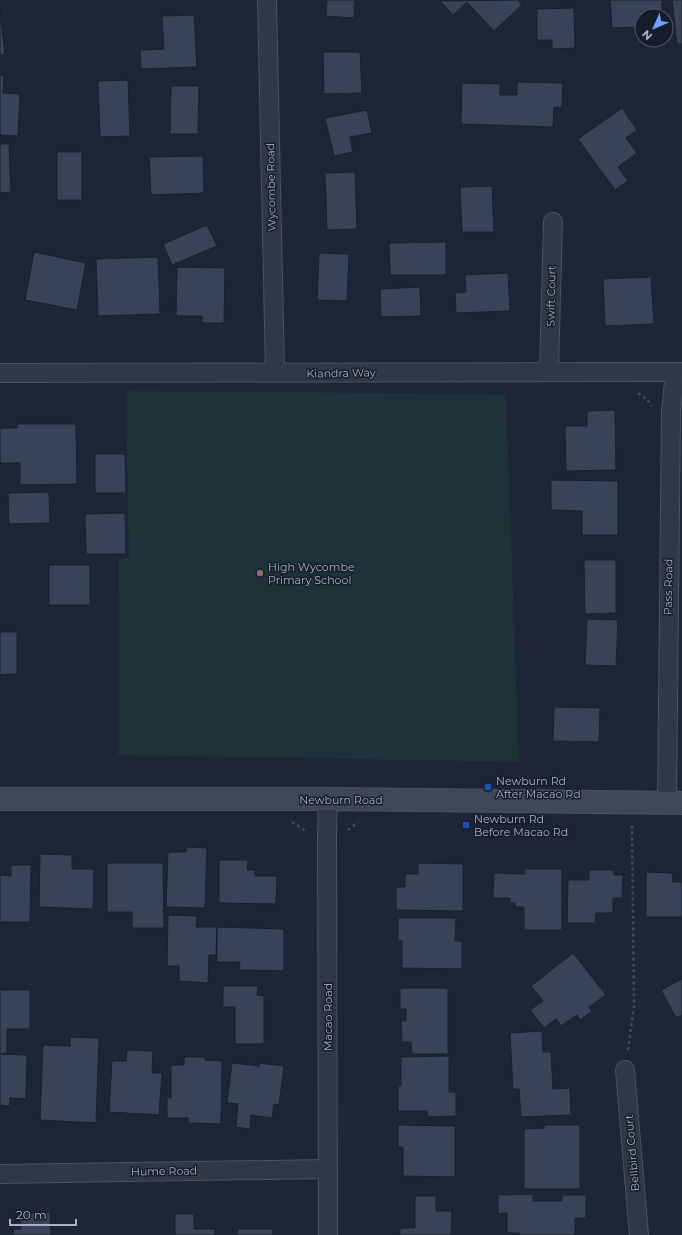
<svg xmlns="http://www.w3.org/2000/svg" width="682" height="1235" font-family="Montserrat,sans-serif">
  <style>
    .green { fill: #1f3237 }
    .building { fill: #394357; stroke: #181f2c }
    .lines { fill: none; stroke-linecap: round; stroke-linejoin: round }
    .street-casing { stroke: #4b5261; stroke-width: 20 }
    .secondary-casing { stroke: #4b5261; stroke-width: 24 }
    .path { stroke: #3c4f54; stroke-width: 2.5; stroke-dasharray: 3 3; stroke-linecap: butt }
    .street { stroke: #313746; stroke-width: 18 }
    .secondary { stroke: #3e465a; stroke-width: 22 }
    .education-dot { fill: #8d6e63; stroke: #161d2a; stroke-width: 1.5 }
    .transit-dot { fill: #1a4fb4; stroke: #161d2a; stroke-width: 1.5 }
    .labels { text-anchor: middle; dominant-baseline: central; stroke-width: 3; stroke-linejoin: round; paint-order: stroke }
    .street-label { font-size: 11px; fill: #aab1c4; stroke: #161d2a }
    .poi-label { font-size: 11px; fill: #aab1c4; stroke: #161d2a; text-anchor: start }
  </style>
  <rect width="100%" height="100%" fill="#1d2536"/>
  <path class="green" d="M126 391 506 394 519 762 118 755 119 558 129 557Z"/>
  <path class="building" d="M327 0H355L354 18 326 16Z
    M518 0 522 5 494 31 467 2 453 15 440 1Z
    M610 0H662V16H642V27L612 28Z
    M672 0H682V44H677Z
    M574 8 575 48 552 49V40H537V9Z
    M0 10 5 54 0 55Z
    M194 15 197 67 141 69 140 50 164 49 162 16Z
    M323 52H360L362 93 324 94Z
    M0 75 4 76 3 93 20 94 18 136 0 135Z
    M128 80 130 136 100 137 98 81Z
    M517 82 563 83 562 108 554 107 553 127 461 124 462 83 500 84V95H517Z
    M171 86H199L198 134H170Z
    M622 108 637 130 626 138 637 153 618 167 628 181 615 190 578 139Z
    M367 110 372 133 350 137 353 152 334 156 325 118Z
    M0 144H9L11 192 0 193Z
    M57 152H82V200H57Z
    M203 156 204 193 151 195 149 157Z
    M355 172 357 229 327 230 325 173Z
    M492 186 494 232H462L460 187Z
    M207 225 217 246 172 265 163 244Z
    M446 242V275H390L389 243Z
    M34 252 86 263 77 310 25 300Z
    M319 253 349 254 347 301 317 300Z
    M158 257 160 314 98 316 96 259Z
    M177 267 225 268 224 323H202V316H176Z
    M508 273 510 311 456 313 455 293 466 292 465 275Z
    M651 277 654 324 605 326 603 279Z
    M420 287 421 316 381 317 380 289Z
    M615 410 616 470 566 471 565 426H587V411Z
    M17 424H76L77 484 20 485V463H0V428H17Z
    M95 454H125L126 493H95Z
    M551 480 618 481V535H582V511L551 510Z
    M49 492 50 523 9 524 8 493Z
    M125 513 126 554H86L85 514Z
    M584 560H616V613L585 614Z
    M49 565H90V605H49Z
    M587 619 618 620 616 666 585 665Z
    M0 632H17V674L0 675Z
    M554 707 600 708 599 742 553 741Z
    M186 847 207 848 205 908 166 907 168 852H186Z
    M40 854 72 855V869H94L93 909 39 907Z
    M219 860H248L247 870H255V876H277L276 904 219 903Z
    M107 863H163L164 928H132V912H107Z
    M418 863 463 864V911L396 910V887H405V874H418Z
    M11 865H31L30 922H0V875L11 876Z
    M524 869H562V930H524V907H515V903H510V898H493L494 873 525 874Z
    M589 870H613L614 875H623L622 898H613V913H596L595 923H567L568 880H589Z
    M646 872 672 873 673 882H682V917H646Z
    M168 915 197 916 196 927H217L216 955H209L208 983 179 981V966H167Z
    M398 918H456L455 941H462V969L402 968V941H398Z
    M217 927 284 929V971L239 970 240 962H217Z
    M573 953 606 995 589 1007 592 1011 580 1020 577 1015 561 1026 556 1019 544 1028 530 1010 543 1001 531 986Z
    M682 979V1015L676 1018 661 990Z
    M223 986H258L257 995 264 996V1044H235V1007H223Z
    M400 988H448V1054H412L411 1042H402L401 1021H406V1009H400Z
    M0 990H30V1029H7V1053L0 1054Z
    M542 1031 543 1052H551L553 1089 570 1088 571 1115 521 1117 519 1089H513L510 1033Z
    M70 1037 99 1038 96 1123 40 1120 43 1045 70 1046Z
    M127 1050 153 1051 152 1073H162L159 1115 109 1112 112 1061H126Z
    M0 1054 27 1055 26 1099 10 1098V1106L0 1105Z
    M449 1056V1092H456V1116L428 1117 427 1111H398V1086H401V1057Z
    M184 1057H205V1060L222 1061 221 1124 188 1123V1118H167V1097L171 1098V1065H184Z
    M232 1063 259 1066V1063L284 1066 279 1105 274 1104 272 1118 251 1115 250 1129 236 1127 238 1104 227 1103Z
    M398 1125 455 1126V1177L403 1176V1147H398Z
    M544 1125H580V1189H524V1129L544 1128Z
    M533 1194V1201H562V1195H586V1218H575V1235H519V1233H507V1213L498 1214V1195Z
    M415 1196H436V1211H452L451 1235H400V1228H415Z
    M50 1212 51 1235H14L13 1229H21L20 1213Z
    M175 1214H194V1229H215V1235H175Z
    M237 1229H273V1235H238Z"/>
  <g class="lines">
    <defs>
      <path id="street" d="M267 0 275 373
        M549 371 553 222
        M0 373 682 372
        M667 803 671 411 675 372
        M625 1070 639 1235
        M0 1174 328 1169
        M328 1235 327 834 328 799"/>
      <path id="secondary" d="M0 799H328L682 803"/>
    </defs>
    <use href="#street" class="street-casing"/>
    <use href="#secondary" class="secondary-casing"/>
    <path class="path" d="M638 393 647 399 651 406
      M292 822 306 831
      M348 830 358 822
      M628 1050 634 1005 632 823"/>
    <use href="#street" class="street"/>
    <use href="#secondary" class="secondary"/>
  </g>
  <circle class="education-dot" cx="260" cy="573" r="4"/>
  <g class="transit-dot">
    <rect x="484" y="783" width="8" height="8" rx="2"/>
    <rect x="462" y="821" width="8" height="8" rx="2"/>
  </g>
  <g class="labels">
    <g class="street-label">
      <text transform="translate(271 187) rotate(-91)">Wycombe Road</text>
      <text transform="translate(551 296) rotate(-89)">Swift Court</text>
      <text transform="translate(341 373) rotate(-1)">Kiandra Way</text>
      <text transform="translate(668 587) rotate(-89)">Pass Road</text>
      <text x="341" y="800">Newburn Road</text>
      <text transform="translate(328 1017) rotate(-90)">Macao Road</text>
      <text transform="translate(632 1153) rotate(-95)">Bellbird Court</text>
      <text transform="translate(164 1171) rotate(-1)">Hume Road</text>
    </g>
    <g class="poi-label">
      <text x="268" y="567">High Wycombe<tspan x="268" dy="13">Primary School</tspan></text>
      <text x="496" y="781">Newburn Rd<tspan x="496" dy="13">After Macao Rd</tspan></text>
      <text x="474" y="819">Newburn Rd<tspan x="474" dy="13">Before Macao Rd</tspan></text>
    </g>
  </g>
  <g transform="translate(654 28) rotate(225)"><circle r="19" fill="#161d2a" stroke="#515868"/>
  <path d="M0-3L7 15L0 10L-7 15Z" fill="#759dfe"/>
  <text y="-6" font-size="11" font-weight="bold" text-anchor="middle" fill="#aab1c4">N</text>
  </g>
  <path d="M10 1219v6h66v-6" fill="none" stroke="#aab1c4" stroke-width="2"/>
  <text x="16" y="1219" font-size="12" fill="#aab1c4" stroke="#161d2a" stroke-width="3" paint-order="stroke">20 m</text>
</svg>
